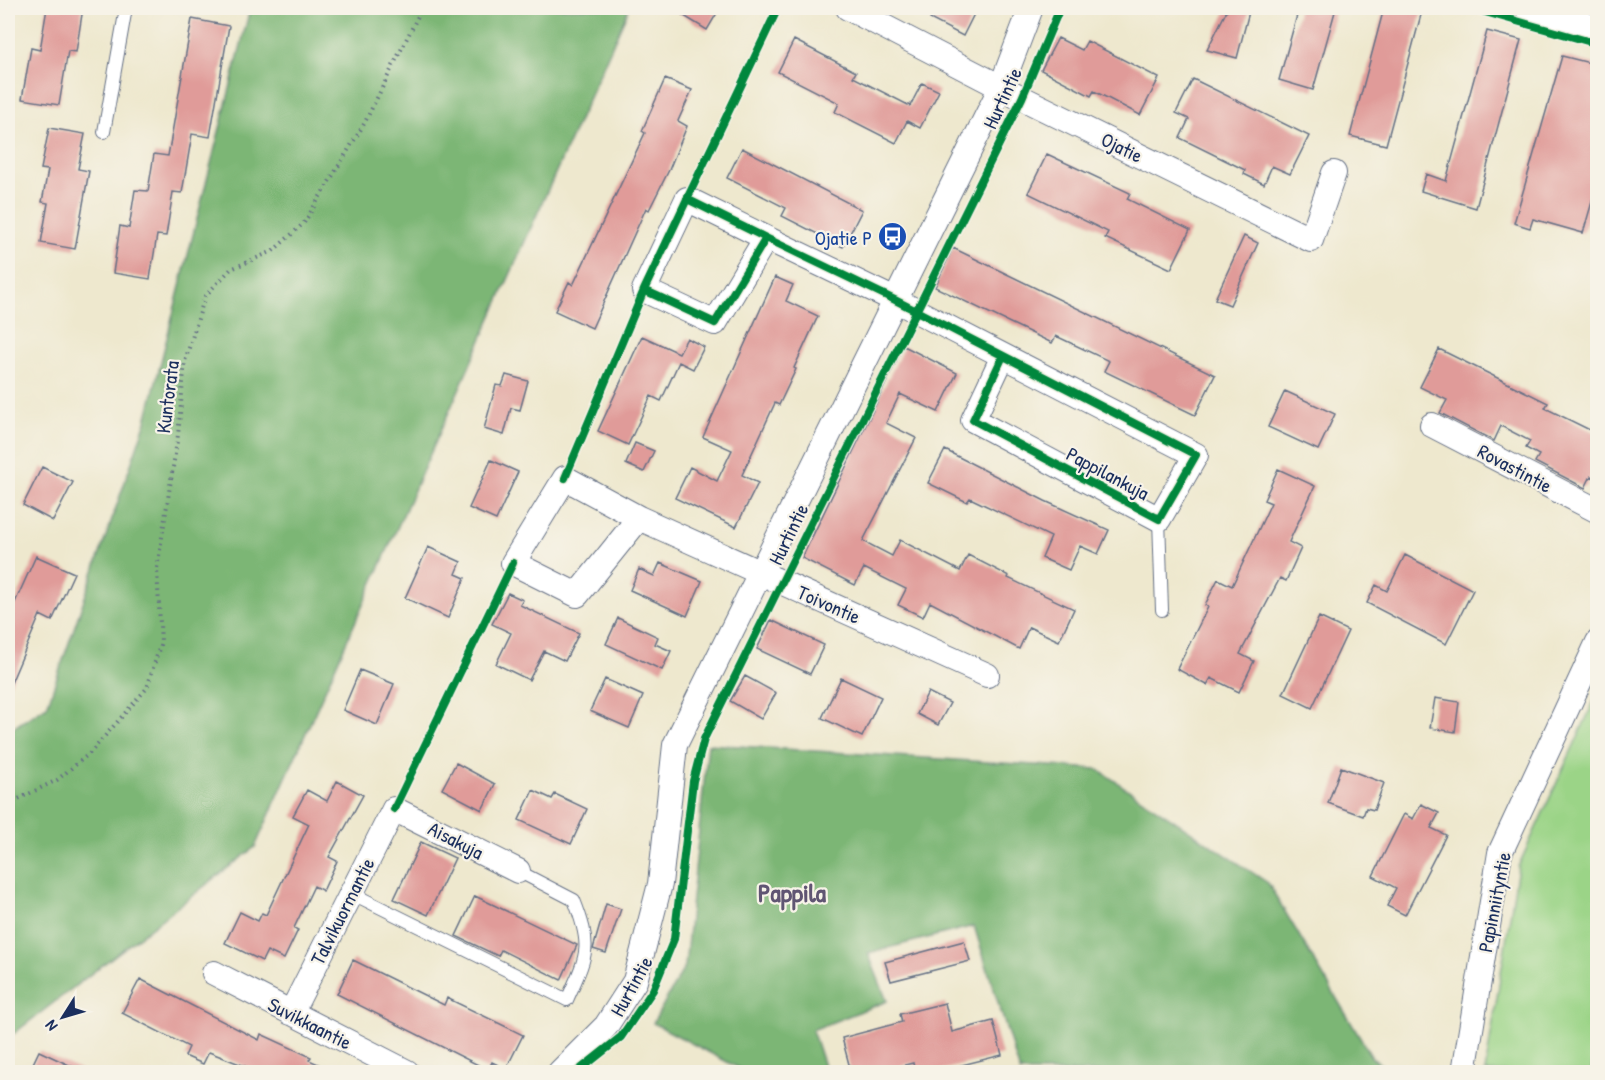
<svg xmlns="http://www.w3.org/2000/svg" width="1605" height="1080" font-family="'Patrick Hand',sans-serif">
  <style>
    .green { fill: #9bd487; stroke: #5b8272; stroke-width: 1.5 }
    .forest { fill: #7cb674; stroke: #4c7269; stroke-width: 1.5 }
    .building { fill: #e09b99 }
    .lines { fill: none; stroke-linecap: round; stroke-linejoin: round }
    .lane-casing { stroke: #657085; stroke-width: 14 }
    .street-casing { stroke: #657085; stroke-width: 26 }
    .path { stroke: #657085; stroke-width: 4; stroke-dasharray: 1.5 4.5; stroke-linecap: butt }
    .lane { stroke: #fff; stroke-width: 12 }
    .street { stroke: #fff; stroke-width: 24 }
    .cycleway-casing { stroke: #f7f3e8; stroke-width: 11 }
    .cycleway { stroke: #00873e; stroke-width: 8 }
    .labels { text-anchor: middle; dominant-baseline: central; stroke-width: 4.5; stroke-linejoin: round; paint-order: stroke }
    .street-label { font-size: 20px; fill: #1b2f5e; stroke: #f7f3e8 }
    .transit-label { font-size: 20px; fill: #164399; stroke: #f7f3e8; text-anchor: end }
    .district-label { font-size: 26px; font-weight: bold; fill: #605573; stroke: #f7f3e8 }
  </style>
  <rect width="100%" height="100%" fill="#f7f3e8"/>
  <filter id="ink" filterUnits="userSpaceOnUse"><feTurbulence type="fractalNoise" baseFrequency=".0167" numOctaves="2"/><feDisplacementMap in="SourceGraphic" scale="12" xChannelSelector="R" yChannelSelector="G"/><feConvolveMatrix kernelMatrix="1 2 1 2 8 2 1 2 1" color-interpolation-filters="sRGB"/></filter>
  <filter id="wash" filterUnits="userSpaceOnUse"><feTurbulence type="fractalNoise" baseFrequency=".008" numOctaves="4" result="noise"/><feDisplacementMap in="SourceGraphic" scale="24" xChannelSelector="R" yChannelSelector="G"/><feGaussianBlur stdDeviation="1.35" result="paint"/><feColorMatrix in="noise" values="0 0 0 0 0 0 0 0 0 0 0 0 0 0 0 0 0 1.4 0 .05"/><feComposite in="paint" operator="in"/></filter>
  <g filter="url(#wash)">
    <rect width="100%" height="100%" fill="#eee8ce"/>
    <path class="green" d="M1597 695 1598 1042 1591 1072H1485L1518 867Z"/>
    <path class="forest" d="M245 8H629L255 847 8 1038V731L47 706 146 421 250 9Z
      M708 744 1097 769 1268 883 1372 1058 1391 1072H1020L974 926 868 953 887 1001 812 1030 826 1072H746L653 1023 685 966Z"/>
    <g id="blocks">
      <path class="building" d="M47 8H83L76 52 68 51 59 105 22 99 31 48 40 50Z
        M671 8H720L707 30Z
        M936 8H977L963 36 930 19Z
        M1228 8H1250L1237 58 1207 50Z
        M1299 8H1336L1313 90 1279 80Z
        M1384 8H1407L1422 11 1386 145 1350 136Z
        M192 19 229 26 210 137 192 134 182 193 173 192 166 236 157 235 150 279 113 273 120 226 129 228 135 190 148 191 154 154 168 156Z
        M1487 31 1521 40 1476 208 1421 191 1426 174 1446 181Z
        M1058 38 1082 50 1087 41 1159 78 1140 115 1094 91 1091 96 1041 70Z
        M794 40 856 72 853 77 910 106 922 83 939 91 920 128 907 121 896 143 835 112 839 103 778 72Z
        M1562 56 1598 65V181L1583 233 1533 219 1530 228 1514 223Z
        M665 79 692 90 678 121 687 126 669 170 649 210 646 208 592 328 555 311 569 282 573 285 645 133 642 131Z
        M1193 79 1309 136 1290 174 1272 166 1264 184 1244 174 1245 170 1180 138 1189 119 1176 113Z
        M49 128 85 134 78 169 89 171 75 249 41 243 48 203 42 202 48 170 41 169Z
        M742 148 862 210 843 247 782 216 786 208 727 178Z
        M1047 154 1130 193 1127 199 1190 230 1171 269 1105 238 1108 232 1028 193Z
        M1244 236 1258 243 1230 305 1215 299Z
        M953 248 1215 375 1195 415 1104 371 1109 361 1056 336 1052 343 935 287Z
        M775 277 793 285 786 301 818 316 794 368 796 369 779 405 775 403 742 475 758 483 736 527 675 498 690 467 717 481 732 450 703 437Z
        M642 336 679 353 687 338 704 347 693 369 679 362 661 401 651 396 628 445 598 431Z
        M904 346 957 373 938 412 900 394 886 423 916 438 863 541 892 556 900 540 960 571 968 555 1009 576 1008 578 1074 609 1059 641 1029 627 1019 649 930 602 923 617 898 605 906 589 864 568 855 585 802 558Z
        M1439 349 1548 403 1545 408 1598 434V479L1591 476 1585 488 1535 462 1539 455 1526 448 1530 441 1501 426 1494 441 1440 413 1447 400 1420 387Z
        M506 375 528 381 520 410 511 408 504 435 484 429 496 385 502 386Z
        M1285 391 1335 414 1318 450 1268 427Z
        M635 443 654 451 644 472 626 464Z
        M945 450 1045 501 1109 530 1098 554 1080 546 1069 570 1042 558 1051 537 970 498 967 502 928 483Z
        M491 460 518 472 496 520 469 508Z
        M42 467 73 482 53 521 23 505Z
        M1278 469 1315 486 1289 542 1301 548 1286 581 1280 578 1240 654 1254 661 1239 692 1211 678 1207 685 1177 669 1208 607 1205 605 1218 579 1232 586 1271 503 1264 500Z
        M428 547 461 562 456 574 465 578 448 618 405 598Z
        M1405 555 1473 590 1446 644 1367 603 1376 585 1387 591Z
        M36 556 74 573 52 621 40 615 8 690V618Z
        M660 563 702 581 687 616 630 590 639 569 654 576Z
        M508 593 523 600 520 605 579 633 565 661 544 651 529 680 496 664 511 633 492 624Z
        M1319 617 1348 631 1312 708 1283 694Z
        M618 618 658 637 655 644 671 651 662 670 606 644Z
        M771 620 824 645 810 674 757 649Z
        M360 670 394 684 377 725 343 710Z
        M745 676 776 693 761 719 730 701Z
        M841 678 881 697 862 737 822 718Z
        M605 679 643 696 629 728 590 711Z
        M928 692 950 703 938 725 917 714Z
        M1435 698 1459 702 1455 732 1430 728Z
        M456 763 495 784 482 810 442 789Z
        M1341 767 1384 783 1374 810 1366 808 1363 816 1328 803Z
        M337 781 363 795 329 857 337 861 323 891 314 886 294 928 298 930 284 959 267 951 262 961 225 943 240 912 258 921 262 913 266 915 309 824 293 816 307 790 327 801Z
        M533 790 552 799 555 794 587 809 571 844 519 820Z
        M1421 804 1439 813 1431 828 1446 835 1405 915 1387 906 1396 888 1373 876 1404 814 1413 819Z
        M421 842 455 858 428 915 394 899Z
        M475 896 577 945 561 980 501 950 498 956 456 936Z
        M606 904 621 909 606 953 593 949Z
        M964 941 970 961 891 981 885 962Z
        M353 960 444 1005 447 998 523 1035 506 1069 492 1062 488 1070 337 994Z
        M140 979 259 1040 261 1034 311 1057 309 1060 336 1072H260L209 1052 203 1064 185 1056 189 1047 122 1013Z
        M945 1003 952 1032 993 1021 1002 1055 934 1072H915L913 1063 877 1072H851L842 1038 902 1022 900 1014Z
        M39 1051 84 1072H29Z"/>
    </g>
  </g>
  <g filter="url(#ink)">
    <use href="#blocks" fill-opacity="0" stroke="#657085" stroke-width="1.5"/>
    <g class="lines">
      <defs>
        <path id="lane" d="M104 132 126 8
          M1159 519 1162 610
          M351 893 567 1000C587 955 593 948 574 900L518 871"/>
        <path id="street" d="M848 8 1022 98 1311 240 1334 173
          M1527 8 1598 28
          M766 238 687 199 644 290 715 323 766 238 895 300 1196 455 1159 519 973 420 1003 356
          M1432 425 1598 511
          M639 518 565 478 513 563 577 595 639 518 987 675
          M214 973 407 1072
          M291 1013 394 809 518 871
          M560 1072 606 1026 635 981 660 884 675 745 1001 87 1031 8
          M1464 1072 1500 853 1598 642"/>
      </defs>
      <use href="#lane" class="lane-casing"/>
      <use href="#street" class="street-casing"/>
      <path class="path" d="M8 804 57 780 90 753 147 688 161 642 157 569 178 435 185 361 205 296 231 269 273 251 304 223 364 124 422 8"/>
      <use href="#lane" class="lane"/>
      <use href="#street" class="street"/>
      <defs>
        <path id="cycleway" d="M1471 8 1598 44
          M687 199 778 8
          M766 238 687 199 644 290 715 323 766 238 895 300 1196 455 1159 519 973 420 1003 356
          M565 478 644 290
          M394 809 513 563
          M577 1072 621 1037 653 990 674 939 693 781 704 739 1022 98 1060 8"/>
      </defs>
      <use href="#cycleway" class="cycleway-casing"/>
      <use href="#cycleway" class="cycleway"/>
    </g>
  </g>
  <defs>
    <symbol id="bus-disc" viewBox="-11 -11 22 22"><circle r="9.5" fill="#1a4fb4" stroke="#f7f3e8"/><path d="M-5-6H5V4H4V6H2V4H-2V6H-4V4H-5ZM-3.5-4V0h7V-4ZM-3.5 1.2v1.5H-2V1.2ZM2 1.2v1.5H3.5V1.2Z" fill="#fff"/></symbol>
  </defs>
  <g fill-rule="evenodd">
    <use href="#bus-disc" x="876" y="220" width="33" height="33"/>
  </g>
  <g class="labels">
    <g class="street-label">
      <text transform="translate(1002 98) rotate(-65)">Hurtintie</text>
      <text transform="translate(1122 147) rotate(26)">Ojatie</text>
      <text transform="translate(167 397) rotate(-83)">Kuntorata</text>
      <text transform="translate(1515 468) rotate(28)">Rovastintie</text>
      <text transform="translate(1108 473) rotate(28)">Pappilankuja</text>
      <text transform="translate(788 534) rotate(-64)">Hurtintie</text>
      <text transform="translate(829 604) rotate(24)">Toivontie</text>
      <text transform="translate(456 840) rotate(27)">Aisakuja</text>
      <text transform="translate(1494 902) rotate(-79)">Papinniityntie</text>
      <text transform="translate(342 911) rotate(-63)">Talvikuormantie</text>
      <text transform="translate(631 986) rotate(-61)">Hurtintie</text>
      <text transform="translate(310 1023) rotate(27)">Suvikkaantie</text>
    </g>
    <g class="transit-label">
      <text x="872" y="237">Ojatie P</text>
    </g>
    <g class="district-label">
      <text x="792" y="892">Pappila</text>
    </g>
  </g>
  <rect width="1605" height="1080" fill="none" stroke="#f7f3e8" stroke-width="30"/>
  <g transform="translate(63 1017) rotate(233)" stroke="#f7f3e8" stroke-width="4.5" paint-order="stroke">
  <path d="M0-4.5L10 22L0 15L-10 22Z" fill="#1b2f5e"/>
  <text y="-9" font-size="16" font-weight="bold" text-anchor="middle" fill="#1b2f5e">N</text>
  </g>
</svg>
